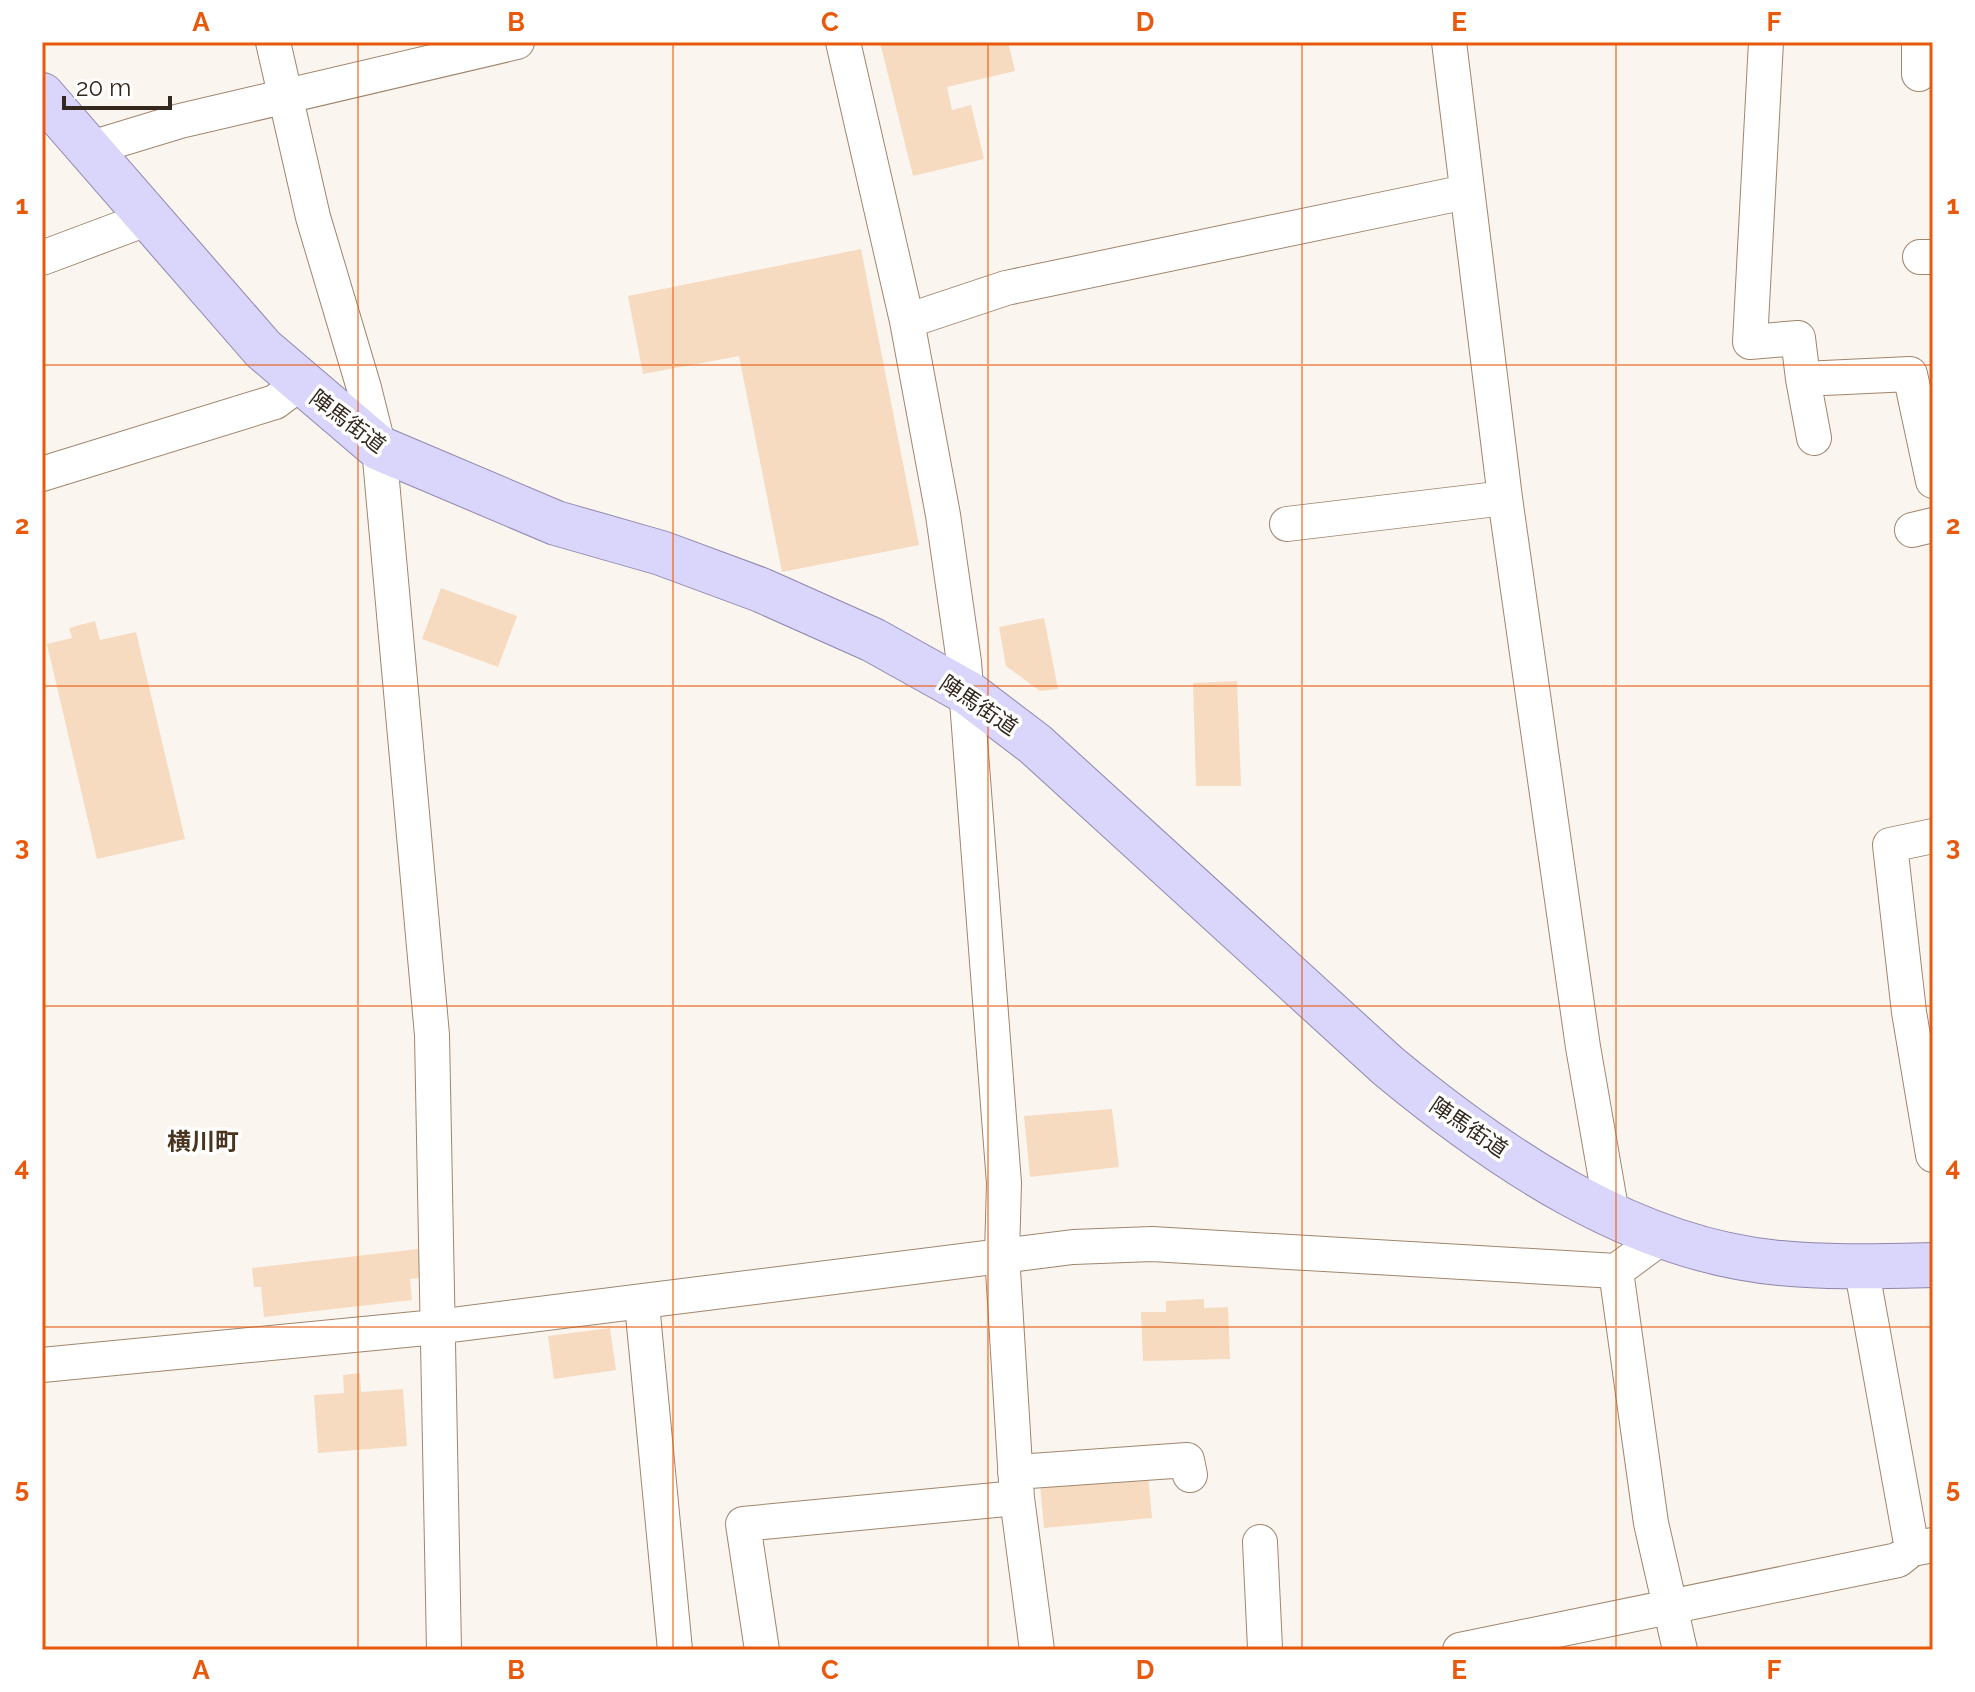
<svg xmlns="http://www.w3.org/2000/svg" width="1975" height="1692" font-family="Raleway,'Noto Sans JP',sans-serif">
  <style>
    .building { fill: #f6dbc0 }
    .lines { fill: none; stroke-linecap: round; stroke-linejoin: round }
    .minor-casing { stroke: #9f866d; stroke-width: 36 }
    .major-casing { stroke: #8f86ac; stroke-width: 46 }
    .minor { stroke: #fff; stroke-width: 34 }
    .major { stroke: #d9d5fb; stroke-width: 44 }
    .grid { fill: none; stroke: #e8590c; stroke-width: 2; stroke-opacity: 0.55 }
    .labels { text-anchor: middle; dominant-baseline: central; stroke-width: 7; stroke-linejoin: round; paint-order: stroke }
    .street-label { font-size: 22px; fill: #33281e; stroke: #fff }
    .neighbourhood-label { font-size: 24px; font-weight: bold; fill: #4a341e; stroke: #fff }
    .neatline { fill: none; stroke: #e8590c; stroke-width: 3 }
    .grid-label { font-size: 26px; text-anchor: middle; font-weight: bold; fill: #e8590c }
  </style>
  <rect width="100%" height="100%" fill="#fbf5f0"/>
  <path class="building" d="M880 42H1008L1015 71 947 87 952 110 971 105 984 159 913 176Z
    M861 249 919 545 782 572 739 356 643 374 628 296Z
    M441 588 517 616 498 667 422 639Z
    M1044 618 1058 689 1040 691 1006 666 999 627Z
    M95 621 100 640 136 632 185 839 97 859 47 644 72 638 69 628Z
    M1237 681 1241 786H1196L1193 683Z
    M1112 1109 1119 1167 1030 1177 1024 1116Z
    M418 1249 421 1278 410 1279 412 1300 264 1317 261 1287H254L252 1268Z
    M1204 1299V1308L1228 1307 1230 1359 1143 1361 1141 1312H1166V1301Z
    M610 1328 616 1370 554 1379 548 1336Z
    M360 1373 361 1392 403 1389 407 1446 318 1453 314 1395 344 1393 343 1375Z
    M1148 1474 1152 1518 1044 1528 1040 1484Z"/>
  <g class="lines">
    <defs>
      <path id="minor" d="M273 42 313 217 364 388 379 448 432 1035 444 1650
        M843 42 907 321 943 515 964 662 1004 1183 1002 1254 1017 1498 1037 1650
        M1449 42 1505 498 1583 1047 1612 1214
        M1766 42 1750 342 1798 338 1803 379 1910 374 1933 481
        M1919 74V42
        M88 149 180 121 517 42
        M1920 257H1933
        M42 258 149 218
        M907 321 1006 288 1466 192
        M1803 379 1814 438
        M42 474 275 402 299 384
        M1287 524 1505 498
        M1912 530 1933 525
        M1933 836 1890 845 1909 1012 1933 1155
        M1861 1266 1912 1549
        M1616 1271 1651 1523 1680 1650
        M642 1304 675 1650
        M42 1365 436 1327 1073 1247 1152 1244 1616 1271 1662 1237
        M1015 1472 1187 1460 1190 1475
        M1260 1542 1265 1648
        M762 1650 743 1524 1017 1498
        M1460 1650 1898 1560 1912 1549 1933 1545"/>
      <path id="major" d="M42 95 263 349 379 448 556 523 661 553 761 590 873 640 968 693 1035 744 1388 1066C1499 1158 1633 1250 1780 1263 1831 1268 1882 1266 1933 1265"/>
    </defs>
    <use href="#minor" class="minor-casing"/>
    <use href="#major" class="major-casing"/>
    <use href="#minor" class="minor"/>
    <use href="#major" class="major"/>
  </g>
  <path class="grid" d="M358 42V1650M673 42V1650M988 42V1650M1302 42V1650M1616 42V1650M42 365H1933M42 686H1933M42 1006H1933M42 1327H1933"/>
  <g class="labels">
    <g class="street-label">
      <text transform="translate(348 421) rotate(37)">陣馬街道</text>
      <text transform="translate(979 705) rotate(34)">陣馬街道</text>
      <text transform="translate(1469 1127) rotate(34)">陣馬街道</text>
    </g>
    <g class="neighbourhood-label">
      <text x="203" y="1141">横川町</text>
    </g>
  </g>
  <rect width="1975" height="1692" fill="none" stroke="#ffffff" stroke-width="88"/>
  <path d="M64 96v12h106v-12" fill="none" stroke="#33281e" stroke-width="4"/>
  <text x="76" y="96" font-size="24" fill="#33281e" stroke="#ffffff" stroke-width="6" paint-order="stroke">20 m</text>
  <rect x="44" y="44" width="1887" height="1604" class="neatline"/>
  <g class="grid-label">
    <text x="201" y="31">A</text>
    <text x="516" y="31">B</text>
    <text x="830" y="31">C</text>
    <text x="1145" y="31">D</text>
    <text x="1459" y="31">E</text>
    <text x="1774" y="31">F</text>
    <text x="22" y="214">1</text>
    <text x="1953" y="214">1</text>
    <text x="22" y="534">2</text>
    <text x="1953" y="534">2</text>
    <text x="22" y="855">3</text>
    <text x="1953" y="855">3</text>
    <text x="22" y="1176">4</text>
    <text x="1953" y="1176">4</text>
    <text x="22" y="1497">5</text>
    <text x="1953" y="1497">5</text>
    <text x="201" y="1679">A</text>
    <text x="516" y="1679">B</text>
    <text x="830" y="1679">C</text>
    <text x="1145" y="1679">D</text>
    <text x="1459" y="1679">E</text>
    <text x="1774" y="1679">F</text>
  </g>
</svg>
